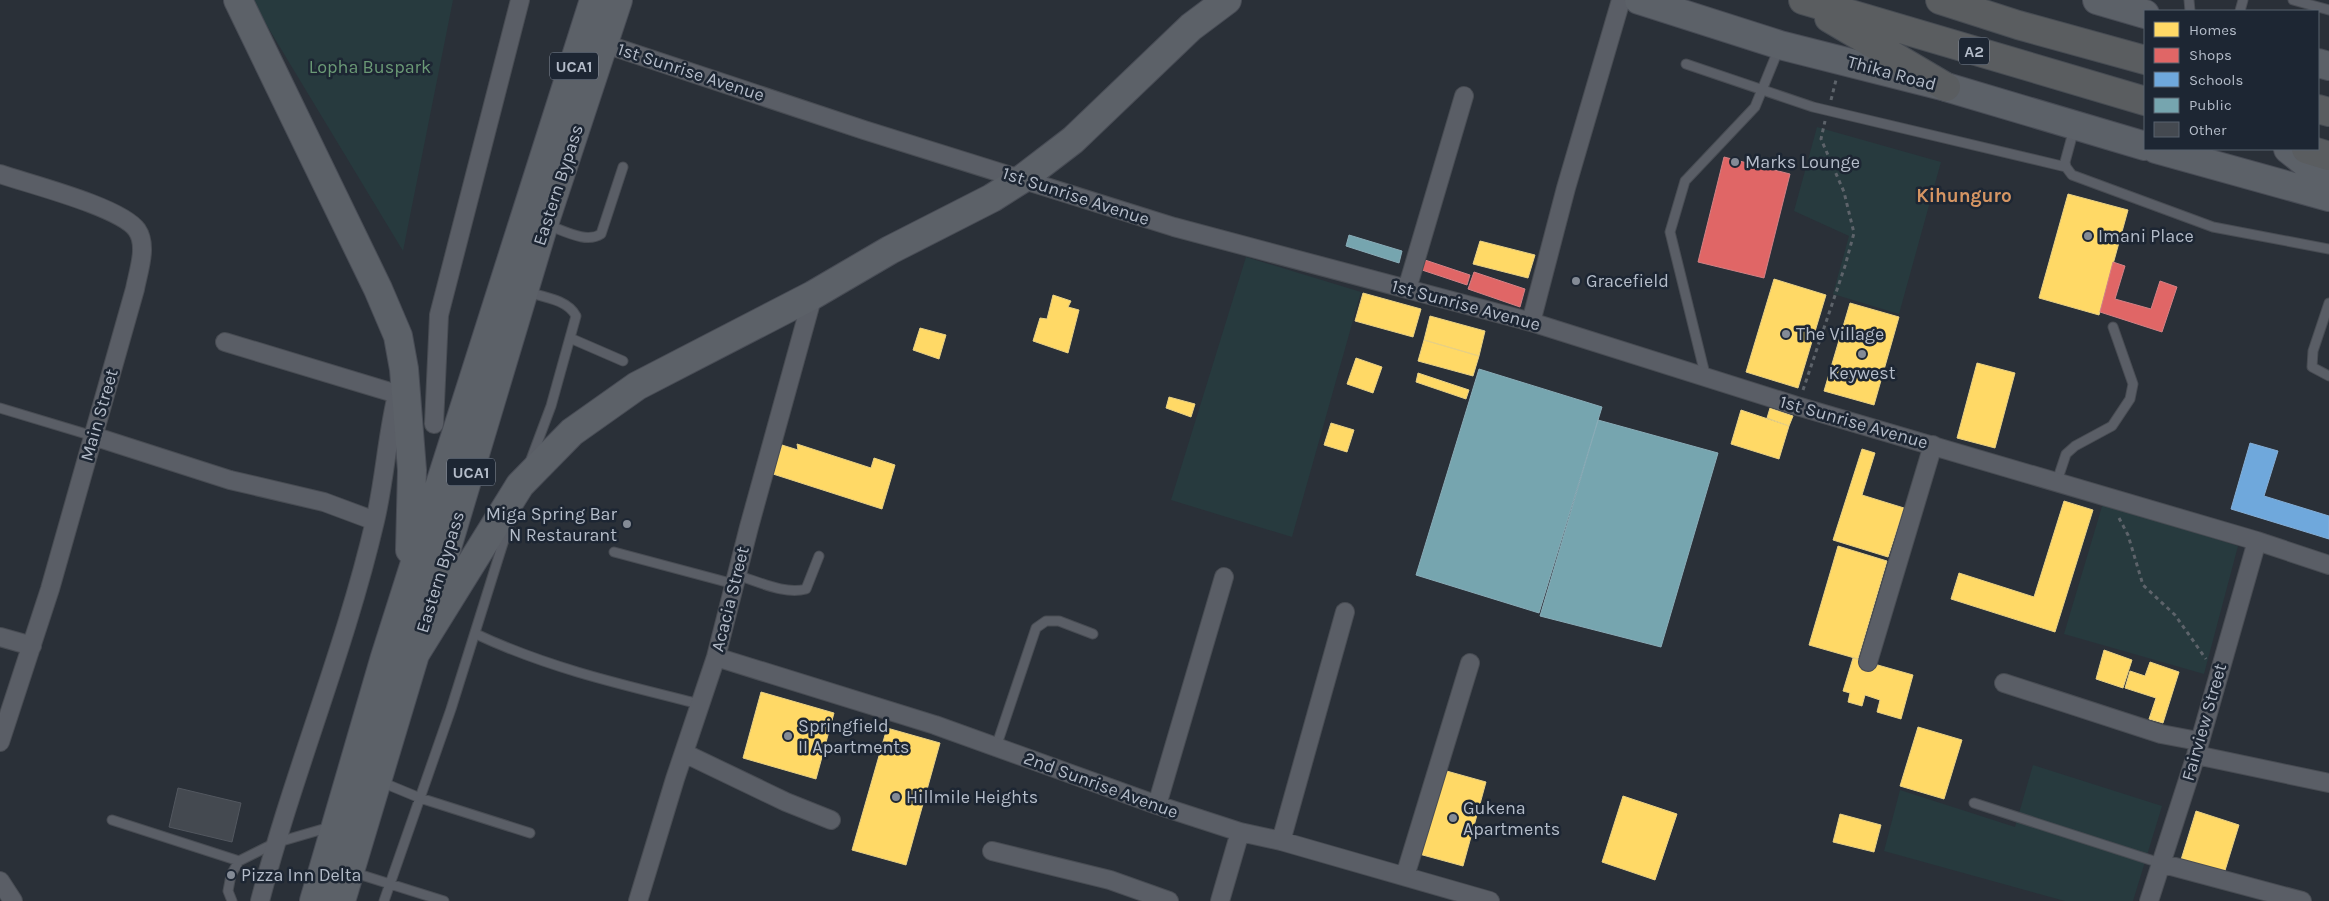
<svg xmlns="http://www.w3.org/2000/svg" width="2329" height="901" font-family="Karla,sans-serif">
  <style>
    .green { fill: #273a3e }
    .homes { fill: #ffd966; stroke: #e8d084 }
    .shops { fill: #e06666; stroke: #d38084 }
    .schools { fill: #6fa8dc; stroke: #84aed6 }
    .public { fill: #76a5af; stroke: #89acb7 }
    .building { fill: #444950; stroke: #52575f }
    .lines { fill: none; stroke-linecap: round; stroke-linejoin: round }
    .lane-casing { stroke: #484c53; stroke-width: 11 }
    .street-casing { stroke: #484c53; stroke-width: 20 }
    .primary-casing { stroke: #484c55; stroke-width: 30 }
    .highway-casing { stroke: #474c53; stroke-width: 30 }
    .path { stroke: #5d636a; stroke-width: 3; stroke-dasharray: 4 4; stroke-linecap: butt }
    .lane { stroke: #5a5e66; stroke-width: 9 }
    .street { stroke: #5a5e66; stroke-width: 18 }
    .primary { stroke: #5c6168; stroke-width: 28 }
    .highway { stroke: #5a5d60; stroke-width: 28 }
    .poi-dot { fill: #848b96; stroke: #1d2633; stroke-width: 2 }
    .labels { text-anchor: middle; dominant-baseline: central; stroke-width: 5; stroke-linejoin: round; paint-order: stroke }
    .shield { fill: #1d2633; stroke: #878f9c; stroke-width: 1 }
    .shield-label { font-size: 16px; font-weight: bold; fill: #b4bcc9 }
    .park-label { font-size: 18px; fill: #6b9a76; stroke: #1d2633 }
    .street-label { font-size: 18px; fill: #b4bcc9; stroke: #1d2633 }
    .poi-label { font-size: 18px; fill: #b4bcc9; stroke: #1d2633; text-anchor: start }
    .neighbourhood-label { font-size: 19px; font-weight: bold; fill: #d59563; stroke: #1d2633 }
  </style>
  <rect width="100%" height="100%" fill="#2a3038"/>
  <path class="green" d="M252 0H453L403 251 252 1Z
    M1817 127 1941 162 1899 314 1833 294 1849 236 1794 211Z
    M1246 257 1361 292 1292 537 1171 500Z
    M2103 503 2238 546 2204 674 2064 634Z
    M2033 765 2162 806 2133 901H2065L1884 851 1900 790 2015 827Z"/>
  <path class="homes" d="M2068 194 2128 210 2099 315 2039 298Z
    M1480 241 1535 255 1528 278 1473 264Z
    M1774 279 1826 295 1798 388 1746 372Z
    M1363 293 1421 309 1413 337 1355 321Z
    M1053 295 1071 301 1068 307 1079 310 1068 353 1033 341 1040 318 1047 319Z
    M1850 303 1899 317 1874 405 1824 391Z
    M1430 316 1485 331 1479 356 1424 340Z
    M920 328 946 335 939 359 913 350Z
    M1424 340 1479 356 1473 376 1418 361Z
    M1356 358 1382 367 1373 393 1347 384Z
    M1977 363 2015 373 1995 448 1957 438Z
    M1418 373 1469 390 1466 399 1416 382Z
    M1169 397 1195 404 1191 417 1166 408Z
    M1770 408 1793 416 1789 426 1767 418Z
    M1741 410 1789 426 1779 459 1731 444Z
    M1331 423 1354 430 1347 452 1324 445Z
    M797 444 871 468 874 458 895 465 882 509 773 474 782 445 798 450Z
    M1862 449 1875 453 1862 495 1904 508 1888 557 1833 540Z
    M2064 501 2093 510 2055 632 1951 599 1959 573 2034 597Z
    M1838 546 1887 561 1858 659 1809 645Z
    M2104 650 2132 660 2123 688 2096 679Z
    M1853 658 1913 675 1901 719 1877 712 1880 700 1865 695 1862 706 1848 702 1850 693 1843 691Z
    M2150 662 2179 672 2163 723 2149 719 2156 698 2125 688 2130 671 2145 676Z
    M761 692 834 713 816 779 743 758Z
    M1918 727 1962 740 1944 799 1900 786Z
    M887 728 940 743 906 865 852 850Z
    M1443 770 1486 782 1463 866 1419 854Z
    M1623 796 1677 814 1655 880 1602 862Z
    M2196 811 2239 825 2223 877 2180 863Z
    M1840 814 1881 825 1874 852 1833 842Z"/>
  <path class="shops" d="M1724 157 1790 174 1764 278 1698 262Z
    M1413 256 1470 275 1467 285 1410 266Z
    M2113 262 2125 266 2115 299 2151 309 2160 281 2177 287 2162 332 2100 312Z
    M1474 272 1525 289 1520 307 1468 289Z"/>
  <path class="schools" d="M2250 443 2278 451 2264 496 2329 516V539L2231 509Z"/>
  <path class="public" d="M1349 235 1402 251 1399 263 1346 246Z
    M1479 369 1602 407 1539 613 1416 575Z
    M1598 420 1718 453 1661 647 1540 616Z"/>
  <path class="building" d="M178 788 241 803 232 842 169 827Z"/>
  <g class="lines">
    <defs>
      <path id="lane" d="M2189 0 2190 11
        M2293 0 2329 10
        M2240 11 2243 0
        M1686 64 1813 107 2066 167
        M2074 129 2065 162 2066 167 2072 175 2213 227 2329 249
        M547 225C563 230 586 244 601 234L623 167
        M527 292C544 297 568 300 576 316L551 406 530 462
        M2329 303 2313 351 2312 367 2329 376
        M570 338 623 361
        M1706 378 1670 232 1685 181 1755 107 1779 48
        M0 408 93 436
        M2057 481 2066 454 2075 446 2112 426 2130 399 2133 384 2113 327
        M614 552 734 584
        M736 575C758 581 784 595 806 589L819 556
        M476 634C548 668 623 685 700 704
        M996 747 1036 628 1046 621H1059L1093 634
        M379 781 420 798 530 833
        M1974 803 2160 863
        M112 820 239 861
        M352 872 444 901
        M232 901 228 891 231 875 239 861 275 843 330 827
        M384 901 451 709 509 524"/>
      <path id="street" d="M605 44 864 130 1174 227 1531 322 1797 406 2257 541 2329 565
        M0 174C29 184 121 207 137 230 148 246 138 272 135 289L50 589 0 742
        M1407 289 1464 96
        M1531 322 1566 188 1621 0
        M225 342 397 394
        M434 424 439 315 520 0
        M93 436 230 480 324 502 375 521
        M0 637 32 646
        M716 657 935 725 1157 805 1240 832 1281 841 1490 901
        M1868 662 1933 445
        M2004 683 2161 734 2198 741
        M684 753 786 802 831 820
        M2196 755 2329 783
        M1157 805 1224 577
        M1281 841 1345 612
        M992 851 1110 880 1169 901
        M2160 863 2302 901
        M1405 876 1470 663
        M0 881 13 901
        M260 901C293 773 345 650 375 521 385 479 387 434 398 391
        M638 901 675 779 716 657 749 527 813 295
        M1220 901 1240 832
        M2149 901 2196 755 2257 541"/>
      <path id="primary" d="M238 0 378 289 398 336 404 369 412 470 410 550
        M1639 0 1780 45 1946 87 2145 146
        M2097 0 2145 14
        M2318 63 2329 66
        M2156 149 2329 197
        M2288 149 2329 182
        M415 654 520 485 572 432 637 386 813 295 890 250 992 198 1022 179 1073 140 1191 27 1227 0
        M314 901 385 657 594 0
        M341 901 544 224 618 0"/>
      <path id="highway" d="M1803 0 2145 101
        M1940 0 2018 25 2145 60
        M1829 18 1946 87
        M2318 109 2329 112
        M2306 149 2329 156"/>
    </defs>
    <use href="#lane" class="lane-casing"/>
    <use href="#street" class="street-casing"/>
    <use href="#primary" class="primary-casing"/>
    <use href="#highway" class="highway-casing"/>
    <path class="path" d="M1831 100 1836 80
      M1803 390 1845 266 1854 233 1844 192 1821 139 1825 121
      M2119 518 2128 535 2143 585 2175 615 2206 659"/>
    <use href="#lane" class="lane"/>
    <use href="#street" class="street"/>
    <use href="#primary" class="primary"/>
    <use href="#highway" class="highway"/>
  </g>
  <g class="poi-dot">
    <circle cx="1735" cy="162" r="5"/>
    <circle cx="2088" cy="236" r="5"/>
    <circle cx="1576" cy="281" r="5"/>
    <circle cx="1786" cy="334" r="5"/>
    <circle cx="1862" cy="354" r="5"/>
    <circle cx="627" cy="524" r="5"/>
    <circle cx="788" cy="736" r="5"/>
    <circle cx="896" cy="797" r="5"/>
    <circle cx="1453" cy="818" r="5"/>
    <circle cx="231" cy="875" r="5"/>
  </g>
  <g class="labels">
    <g class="shield">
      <rect x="1959" y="37.5" width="30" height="27" rx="4"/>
      <rect x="550" y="52.5" width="48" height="27" rx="4"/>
      <rect x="447" y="458.5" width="48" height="27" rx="4"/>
    </g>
    <g class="shield-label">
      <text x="1974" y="51">A2</text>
      <text x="574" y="66">UCA1</text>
      <text x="471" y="472">UCA1</text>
    </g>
    <g class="park-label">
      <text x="370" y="67">Lopha Buspark</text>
    </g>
    <g class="street-label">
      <text transform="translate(691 72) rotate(18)">1st Sunrise Avenue</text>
      <text transform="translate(1892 73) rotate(15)">Thika Road</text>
      <text transform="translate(558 185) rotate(-72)">Eastern Bypass</text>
      <text transform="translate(1076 196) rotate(18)">1st Sunrise Avenue</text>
      <text transform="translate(1466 305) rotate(15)">1st Sunrise Avenue</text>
      <text transform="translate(99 415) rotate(-74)">Main Street</text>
      <text transform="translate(1854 422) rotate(16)">1st Sunrise Avenue</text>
      <text transform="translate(440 572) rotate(-73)">Eastern Bypass</text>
      <text transform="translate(730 599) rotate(-76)">Acacia Street</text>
      <text transform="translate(2204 722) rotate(-74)">Fairview Street</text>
      <text transform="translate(1101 785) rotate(20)">2nd Sunrise Avenue</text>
    </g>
    <g class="poi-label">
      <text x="1745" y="162">Marks Lounge</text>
      <text x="2098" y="236">Imani Place</text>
      <text x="1586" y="281">Gracefield</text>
      <text x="1796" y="334">The Village</text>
      <text x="1862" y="373" text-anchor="middle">Keywest</text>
      <text x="617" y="514" text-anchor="end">Miga Spring Bar<tspan x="617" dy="21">N Restaurant</tspan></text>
      <text x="798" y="726">Springfield<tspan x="798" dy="21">II Apartments</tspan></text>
      <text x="906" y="797">Hillmile Heights</text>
      <text x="1463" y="808">Gukena<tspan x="1463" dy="21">Apartments</tspan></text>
      <text x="241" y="875">Pizza Inn Delta</text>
    </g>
    <g class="neighbourhood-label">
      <text x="1964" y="196">Kihunguro</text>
    </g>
  </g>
  <rect x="2144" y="10" width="175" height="140" fill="#1d2633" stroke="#59626f"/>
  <rect x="2154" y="22" width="25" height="15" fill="#ffd966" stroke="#59626f"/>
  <text x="2189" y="35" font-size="15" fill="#b4bcc9">Homes</text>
  <rect x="2154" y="48" width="25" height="15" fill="#e06666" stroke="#59626f"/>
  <text x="2189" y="60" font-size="15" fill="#b4bcc9">Shops</text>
  <rect x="2154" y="72" width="25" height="15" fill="#6fa8dc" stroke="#59626f"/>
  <text x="2189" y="85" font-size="15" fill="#b4bcc9">Schools</text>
  <rect x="2154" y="98" width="25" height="15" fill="#76a5af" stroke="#59626f"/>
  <text x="2189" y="110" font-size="15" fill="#b4bcc9">Public</text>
  <rect x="2154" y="122" width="25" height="15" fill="#444950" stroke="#59626f"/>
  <text x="2189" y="135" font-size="15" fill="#b4bcc9">Other</text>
</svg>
